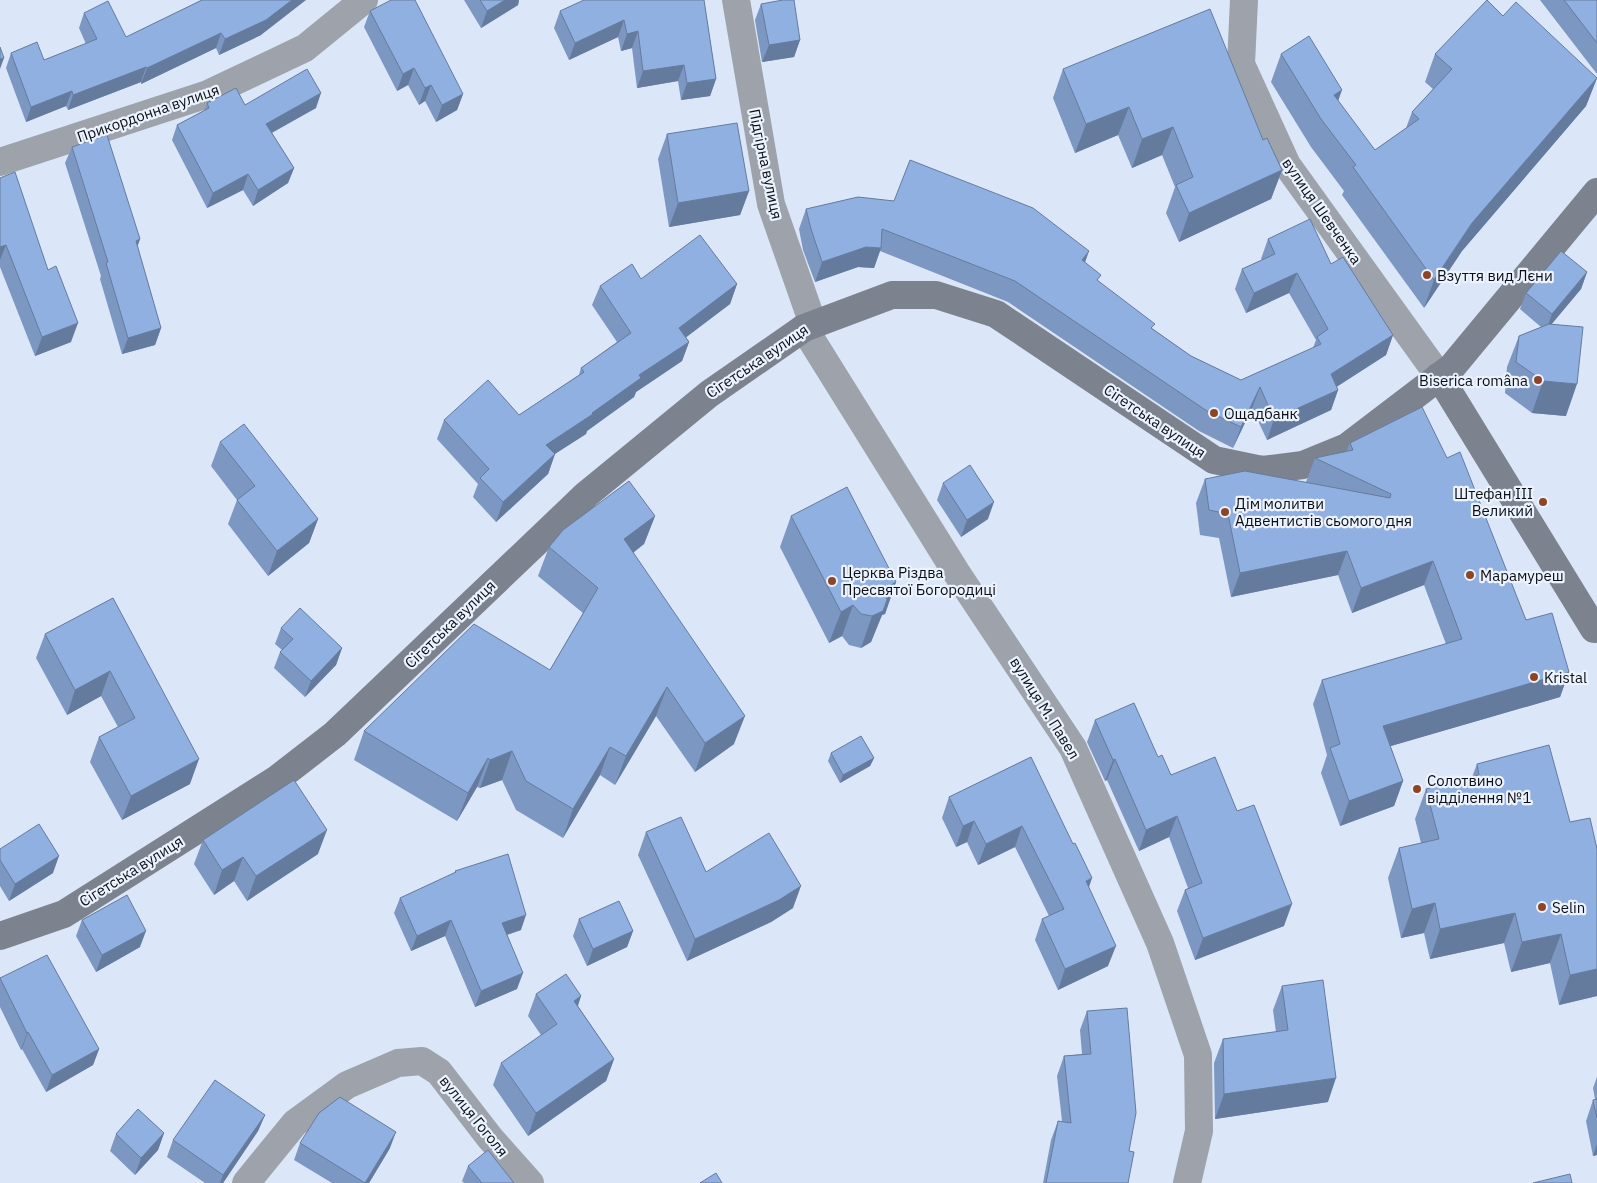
<svg xmlns="http://www.w3.org/2000/svg" width="1597" height="1183" font-family="'IBM Plex Sans',sans-serif">
  <style>
    .lines { fill: none; stroke-linecap: round; stroke-linejoin: round }
    .street { stroke: #9ea3ab; stroke-width: 28 }
    .secondary { stroke: #7c838e; stroke-width: 28 }
    .wall { fill: #7c97c2 }
    .shaded-wall { fill: #657b9e }
    .building { fill: #90b0e2; stroke: #657b9e }
    .poi-dot { fill: #8d4525; stroke: #ecf3fe; stroke-width: 2 }
    .labels { text-anchor: middle; dominant-baseline: central; stroke-width: 4.5; stroke-linejoin: round; paint-order: stroke }
    .street-label { font-size: 15px; fill: #0b0e14; stroke: #ecf3fe }
    .poi-label { font-size: 15px; fill: #0b0e14; stroke: #ecf3fe; text-anchor: start }
  </style>
  <rect width="100%" height="100%" fill="#dbe6f9"/>
  <g class="lines">
    <path class="street" d="M736 0 771 204 813 324
      M1244 0 1241 64 1287 165 1439 376
      M0 162 208 94 305 48 364 0
      M804 328 956 572 1073 748 1160 943 1198 1055 1199 1131 1187 1183
      M246 1183 295 1123 347 1085 398 1063 422 1061 439 1072 490 1138 530 1183"/>
    <path class="secondary" d="M1439 376 1594 629
      M0 936 64 914 277 779 335 734 587 494 709 394 804 328 892 295H936L996 314 1214 460 1262 470 1303 465 1347 447 1452 367 1597 192"/>
  </g>
  <path class="wall" d="M202 0 261 35 219 55 216 48 141 84V82L68 110 66 106 26 122 6 68 11 53 44 60 86 44 79 28 84 13 126 37Z
    M464 0H519L518 5 481 28Z
    M704 0 716 79 710 96 681 100 678 81 637 88 632 48 621 51 618 37 569 60 554 28 560 11Z
    M1540 0H1597V74Z
    M761 4 800 40 794 57 762 62 755 20Z
    M370 11 463 94 457 110 436 122 425 101 419 105 408 85 397 91 364 27Z
    M1503 16 1597 78 1586 106 1462 251 1424 308 1342 195 1344 191 1311 147 1271 82 1281 54 1375 150 1406 128 1412 112 1433 89 1425 82 1435 54Z
    M1063 69 1263 140 1282 170 1271 199 1179 242 1166 213 1175 187 1162 155 1132 168 1118 135 1075 153 1053 98Z
    M207 103 316 108 272 133 294 168 288 183 253 206 243 190 207 208 172 140 177 125 204 111Z
    M667 134 749 191 740 215 669 227 658 159Z
    M72 147 140 239 137 247 161 328 155 345 122 354 100 279 101 276 65 163Z
    M0 178 71 342 35 356 0 267Z
    M806 209 1085 263 1099 282 1153 329 1191 356 1241 380 1313 348 1316 340 1289 293 1246 313 1235 289 1242 269 1262 260 1261 259 1268 239 1331 264 1393 335 1386 355 1336 387 1338 390 1331 410 1267 440 1252 408 1233 448 1199 431 1008 302 880 251 874 268 858 267 815 282 803 250 799 229Z
    M1587 272 1581 289 1551 324 1566 416 1532 413 1505 393 1507 367 1519 336 1541 327 1520 309 1526 293Z
    M641 279 737 284 730 304 686 337 689 342 682 361 636 392 634 397 587 431 586 434 555 454 548 474 496 522 473 497 478 484 437 439 444 420 519 415 579 375 581 368 617 342 592 305 600 286Z
    M220 442 318 519 309 543 268 576 228 524 237 500 211 466Z
    M1350 443 1526 620 1569 672 1560 697 1390 746 1403 781 1394 806 1340 826 1321 773 1327 755 1313 704 1322 680 1446 644 1424 585 1352 613 1338 575 1231 597 1219 538 1200 535 1196 503 1205 479 1306 482 1315 458 1346 452Z
    M943 483 988 519 961 537 937 500Z
    M655 516 644 544 633 553 734 744 695 772 656 716 615 785 600 775 563 838 516 810 502 780 480 788 477 787 457 821 354 760 364 731 550 670 583 613 538 576 549 547Z
    M791 516 896 582 885 614 882 615 871 642 861 648 849 645 842 636 829 643 780 547Z
    M113 598 190 784 122 820 90 762 99 737 118 727 101 696 67 715 36 658 45 634Z
    M281 628 342 648 336 665 305 697 274 668 280 652 282 650 275 644Z
    M1095 720 1158 757 1284 926 1195 960 1177 911 1185 890 1188 888 1169 837 1139 851 1107 780 1105 781 1087 742Z
    M831 753 874 758 870 766 840 783 828 761Z
    M1031 757 1089 887 1108 966 1058 990 1035 940 1042 919 1049 916 1015 847 978 865 967 842 956 847 942 818 949 797Z
    M1477 764 1570 822 1597 849V996L1559 1005 1550 963 1511 972 1504 943 1430 959 1424 933 1401 938 1388 878 1399 848 1421 843 1415 819 1426 789 1472 777Z
    M646 832 706 872 793 908 771 922 687 961 638 855Z
    M203 840 318 854 247 901 234 881 214 895 194 864Z
    M0 849 53 873 9 901 0 886Z
    M455 871 521 930 507 935 517 989 475 1007 445 936 411 951 394 913 400 898 455 873Z
    M579 919 633 931 627 947 587 966 573 936Z
    M82 920 140 947 96 972 76 936Z
    M0 977 99 1049 93 1065 46 1092 22 1049 21 1050 0 1007Z
    M1282 986 1328 1102 1215 1119 1214 1063 1223 1039 1276 1032 1273 1010Z
    M536 994 581 996 578 1006 614 1059 606 1081 528 1136 493 1085 501 1063 541 1035 528 1016Z
    M1087 1011 1129 1151 1128 1183H1043L1051 1140 1058 1121H1062L1057 1076 1064 1056 1082 1054 1080 1030Z
    M1597 1077V1155L1593 1156 1586 1121 1593 1100 1595 1099 1593 1088Z
    M265 1115 258 1131 223 1183H205L167 1157 173 1140Z
    M164 1133 158 1150 135 1175 110 1151 116 1134Z
    M300 1143 390 1148 369 1183H332L294 1160Z
    M468 1166 514 1183H464L462 1181Z"/>
  <path class="shaded-wall" d="M292 0H306L261 35 219 55 225 39Z
    M505 0H519L518 5 481 28 487 11Z
    M624 20 618 37 569 60 575 43Z
    M638 31 632 48 621 51 627 34Z
    M221 33 216 48 141 84 147 68Z
    M800 40 794 57 762 62 769 45Z
    M4 58 0 69V59Z
    M684 65 678 81 637 88 643 71Z
    M146 67 141 82 68 110 73 95Z
    M414 68 408 85 397 91 403 74Z
    M1597 78 1586 106 1462 251 1424 308 1434 280 1472 223Z
    M716 79 710 96 681 100 687 83Z
    M431 85 425 101 419 105 425 88Z
    M1342 90 1332 118 1334 95Z
    M72 91 66 106 26 122 31 107Z
    M321 93 316 108 260 139 266 124Z
    M463 94 457 110 436 122 442 105Z
    M1129 107 1118 135 1075 153 1086 124Z
    M1173 127 1162 155 1132 168 1142 139Z
    M294 168 288 183 253 206 258 190Z
    M1282 170 1271 199 1179 242 1189 213Z
    M248 174 243 190 207 208 213 193Z
    M749 191 740 215 669 227 678 203Z
    M140 239 134 256 136 241Z
    M6 245 0 260V247Z
    M866 247 881 248 874 268 858 267 815 282 822 262Z
    M1089 251 1082 271V260Z
    M1587 272 1581 289 1546 331 1552 314Z
    M1297 273 1289 293 1246 313 1254 293Z
    M737 284 730 304 672 348 679 328Z
    M78 323 71 342 35 356 42 337Z
    M161 328 155 345 122 354 128 338Z
    M1393 335 1386 355 1324 395 1331 374Z
    M689 342 682 361 636 392 634 397 587 431 586 434 539 464 546 445 592 413 639 375Z
    M1543 381 1577 384 1566 416 1532 413Z
    M1260 387 1252 408 1233 448 1241 427Z
    M1338 390 1331 410 1267 440 1274 419Z
    M555 454 548 474 496 522 503 502Z
    M994 502 988 519 961 537 967 520Z
    M655 516 644 544 613 568 624 539Z
    M318 519 309 543 268 576 277 551Z
    M1347 551 1338 575 1231 597 1240 573Z
    M1433 561 1424 585 1352 613 1361 588Z
    M896 582 885 614 882 615 871 642 861 648 872 616 884 589Z
    M853 605 842 636 829 643 841 612Z
    M342 648 336 665 305 697 311 681Z
    M110 671 101 696 67 715 75 690Z
    M1569 672 1560 697 1374 751 1383 726Z
    M667 687 656 716 615 785 626 756Z
    M745 716 734 744 695 772 705 743Z
    M610 747 600 775 563 838 573 809Z
    M512 751 502 780 480 788 490 760Z
    M488 758 477 787 457 821 468 793Z
    M874 758 870 766 840 783 843 775Z
    M199 759 190 784 122 820 131 796Z
    M1115 759 1107 780 1105 781 1113 760Z
    M1403 781 1394 806 1340 826 1349 801Z
    M1177 816 1169 837 1139 851 1146 830Z
    M974 821 967 842 956 847 963 826Z
    M1022 826 1015 847 978 865 986 844Z
    M327 830 318 854 247 901 256 876Z
    M59 856 53 873 9 901 15 884Z
    M243 857 234 881 214 895 222 870Z
    M1092 878 1085 899 1086 881Z
    M801 886 793 908 771 922 687 961 695 939Z
    M1435 903 1424 933 1401 938 1412 909Z
    M1292 904 1284 926 1195 960 1203 938Z
    M1515 913 1504 943 1430 959 1440 929Z
    M526 915 521 930 496 938 502 923Z
    M451 920 445 936 411 951 417 936Z
    M146 931 140 947 96 972 102 955Z
    M633 931 627 947 587 966 593 949Z
    M1561 934 1550 963 1511 972 1522 942Z
    M1116 946 1108 966 1058 990 1065 969Z
    M1597 969V996L1559 1005 1570 975Z
    M523 973 517 989 475 1007 481 991Z
    M581 996 573 1018 574 1001Z
    M28 1032 22 1049 21 1050 27 1033Z
    M99 1049 93 1065 46 1092 52 1075Z
    M614 1059 606 1081 528 1136 536 1113Z
    M1336 1078 1328 1102 1215 1119 1224 1094Z
    M265 1115 258 1131 223 1183H220L223 1175Z
    M396 1132 390 1148 369 1183H365Z
    M164 1133 158 1150 135 1175 141 1158Z
    M1597 1144V1155L1593 1156Z"/>
  <path class="building" d="M202 0H292L266 20 225 39 221 33 147 68 146 67 73 95 72 91 31 107 11 53 37 42 44 60 97 39 84 13 108 1 126 37Z
    M391 0H415L463 94 442 105 431 85 425 88 414 68 403 74 370 11Z
    M480 0H505L487 11Z
    M584 0H704L716 79 687 83 684 65 643 71 638 31 627 34 624 20 575 43 560 11Z
    M783 0H794L800 40 769 45 761 4Z
    M1487 0 1503 16 1516 2 1597 78 1472 223 1434 280 1353 167 1356 165 1321 119 1281 54 1309 36 1342 90 1334 95 1375 150 1419 119 1412 112 1452 69 1435 54Z
    M1564 0H1597V43Z
    M1210 9 1263 140 1267 138 1282 170 1189 213 1176 185 1193 177 1173 127 1142 139 1129 107 1086 124 1063 69Z
    M0 47 4 58 0 59Z
    M307 69 321 93 266 124 294 168 258 190 248 174 213 193 177 125 209 108 207 103 236 88 245 105Z
    M737 123 749 191 678 203 667 134Z
    M107 135 140 239 136 241 161 328 128 338 106 263 108 262 72 147Z
    M910 160 1033 208 1089 251 1082 260 1101 275 1097 280 1155 324 1151 328 1191 356 1241 380 1321 344 1317 337 1328 329 1297 273 1254 293 1242 269 1275 254 1268 239 1310 219 1331 264 1343 257 1393 335 1331 374 1338 390 1274 419 1260 387 1241 427 1207 411 1015 281 882 229 881 248 866 247 822 262 811 229 806 209 858 197 894 201Z
    M15 172 48 270 56 266 78 323 42 337 6 245 0 247V178Z
    M700 235 737 284 679 328 689 342 639 375 641 378 592 413 593 414 546 445 555 454 503 502 480 478 489 469 444 420 488 380 519 415 584 372 581 368 631 333 600 286 632 264 641 279Z
    M1561 251 1587 272 1552 314 1526 293Z
    M1549 324 1583 327 1577 384 1543 381 1516 362 1519 336Z
    M1422 407 1447 458 1460 452 1526 620 1552 613 1569 672 1383 726 1403 781 1349 801 1330 748 1340 744 1322 680 1462 639 1433 561 1361 588 1347 551 1240 573 1228 514 1209 510 1205 479 1245 471 1390 498 1391 494 1315 458 1353 450 1350 443Z
    M244 424 318 519 277 551 237 500 255 486 220 442Z
    M970 465 994 502 967 520 943 483Z
    M629 481 655 516 624 539 745 716 705 743 667 687 626 756 610 747 573 809 526 781 512 751 490 760 488 758 468 793 364 731 474 624 550 670 598 588 549 547 563 530Z
    M847 487 896 582 884 589 887 600 883 611 872 616 861 614 853 605 841 612 791 516Z
    M113 598 199 759 131 796 99 737 135 718 110 671 75 690 45 634Z
    M300 608 342 648 311 681 280 652 293 639 281 628Z
    M1134 703 1158 757 1162 755 1171 775 1215 757 1237 811 1254 805 1292 904 1203 938 1185 890 1202 883 1177 816 1146 830 1115 759 1113 760 1095 720Z
    M861 736 874 758 843 775 831 753Z
    M1549 745 1570 822 1590 818 1597 849V969L1570 975 1561 934 1522 942 1515 913 1440 929 1435 903 1412 909 1399 848 1439 839 1426 789 1479 775 1477 764Z
    M1031 757 1073 844 1075 843 1092 878 1086 881 1116 946 1065 969 1042 919 1064 909 1022 826 986 844 974 821 963 826 949 797Z
    M294 780 327 830 256 876 243 857 222 870 203 840Z
    M681 817 706 872 769 833 801 886 779 900 695 939 646 832Z
    M39 824 59 856 15 884 0 860V849Z
    M508 854 526 915 502 923 523 973 481 991 451 920 417 936 400 898 456 872 455 871Z
    M127 895 146 931 102 955 82 920Z
    M619 901 633 931 593 949 579 919Z
    M47 955 99 1049 52 1075 28 1032 27 1033 0 978Z
    M566 974 581 996 574 1001 614 1059 536 1113 501 1063 557 1024 536 994Z
    M1323 980 1336 1078 1224 1094 1223 1039 1288 1030 1282 986Z
    M1127 1008 1136 1113 1129 1151 1134 1152 1128 1183H1046L1058 1121 1071 1123 1064 1056 1091 1054 1087 1011Z
    M215 1080 265 1115 223 1175 173 1140Z
    M340 1097 396 1132 365 1183 300 1143 319 1113Z
    M1597 1099V1118L1593 1100Z
    M138 1109 164 1133 141 1158 116 1134Z
    M488 1150 514 1183H482L468 1166Z
    M716 1173 722 1183H700Z
    M1570 1174 1572 1183H1533Z"/>
  <g class="poi-dot">
    <circle cx="1427" cy="275" r="5"/>
    <circle cx="1538" cy="380" r="5"/>
    <circle cx="1214" cy="413" r="5"/>
    <circle cx="1543" cy="502" r="5"/>
    <circle cx="1225" cy="512" r="5"/>
    <circle cx="1470" cy="575" r="5"/>
    <circle cx="832" cy="581" r="5"/>
    <circle cx="1534" cy="677" r="5"/>
    <circle cx="1417" cy="789" r="5"/>
    <circle cx="1542" cy="907" r="5"/>
  </g>
  <g class="labels">
    <g class="street-label">
      <text transform="translate(148 113) rotate(-19)">Прикордонна вулиця</text>
      <text transform="translate(766 164) rotate(78)">Підгірна вулиця</text>
      <text transform="translate(1322 211) rotate(55)">вулиця Шевченка</text>
      <text transform="translate(757 361) rotate(-34)">Сігетська вулиця</text>
      <text transform="translate(1155 421) rotate(34)">Сігетська вулиця</text>
      <text transform="translate(450 624) rotate(-44)">Сігетська вулиця</text>
      <text transform="translate(1045 708) rotate(58)">вулиця М. Павел</text>
      <text transform="translate(131 871) rotate(-32)">Сігетська вулиця</text>
      <text transform="translate(474 1116) rotate(51)">вулиця Гоголя</text>
    </g>
    <g class="poi-label">
      <text x="1437" y="275">Взуття вид Лєни</text>
      <text x="1528" y="380" text-anchor="end">Biserica româna</text>
      <text x="1224" y="413">Ощадбанк</text>
      <text x="1533" y="493" text-anchor="end">Штефан III<tspan x="1533" dy="17">Великий</tspan></text>
      <text x="1235" y="503">Дім молитви<tspan x="1235" dy="17">Адвентистів сьомого дня</tspan></text>
      <text x="842" y="572">Церква Різдва<tspan x="842" dy="17">Пресвятої Богородиці</tspan></text>
      <text x="1480" y="575">Марамуреш</text>
      <text x="1544" y="677">Kristal</text>
      <text x="1427" y="780">Солотвино<tspan x="1427" dy="17">відділення №1</tspan></text>
      <text x="1552" y="907">Selin</text>
    </g>
  </g>
</svg>
